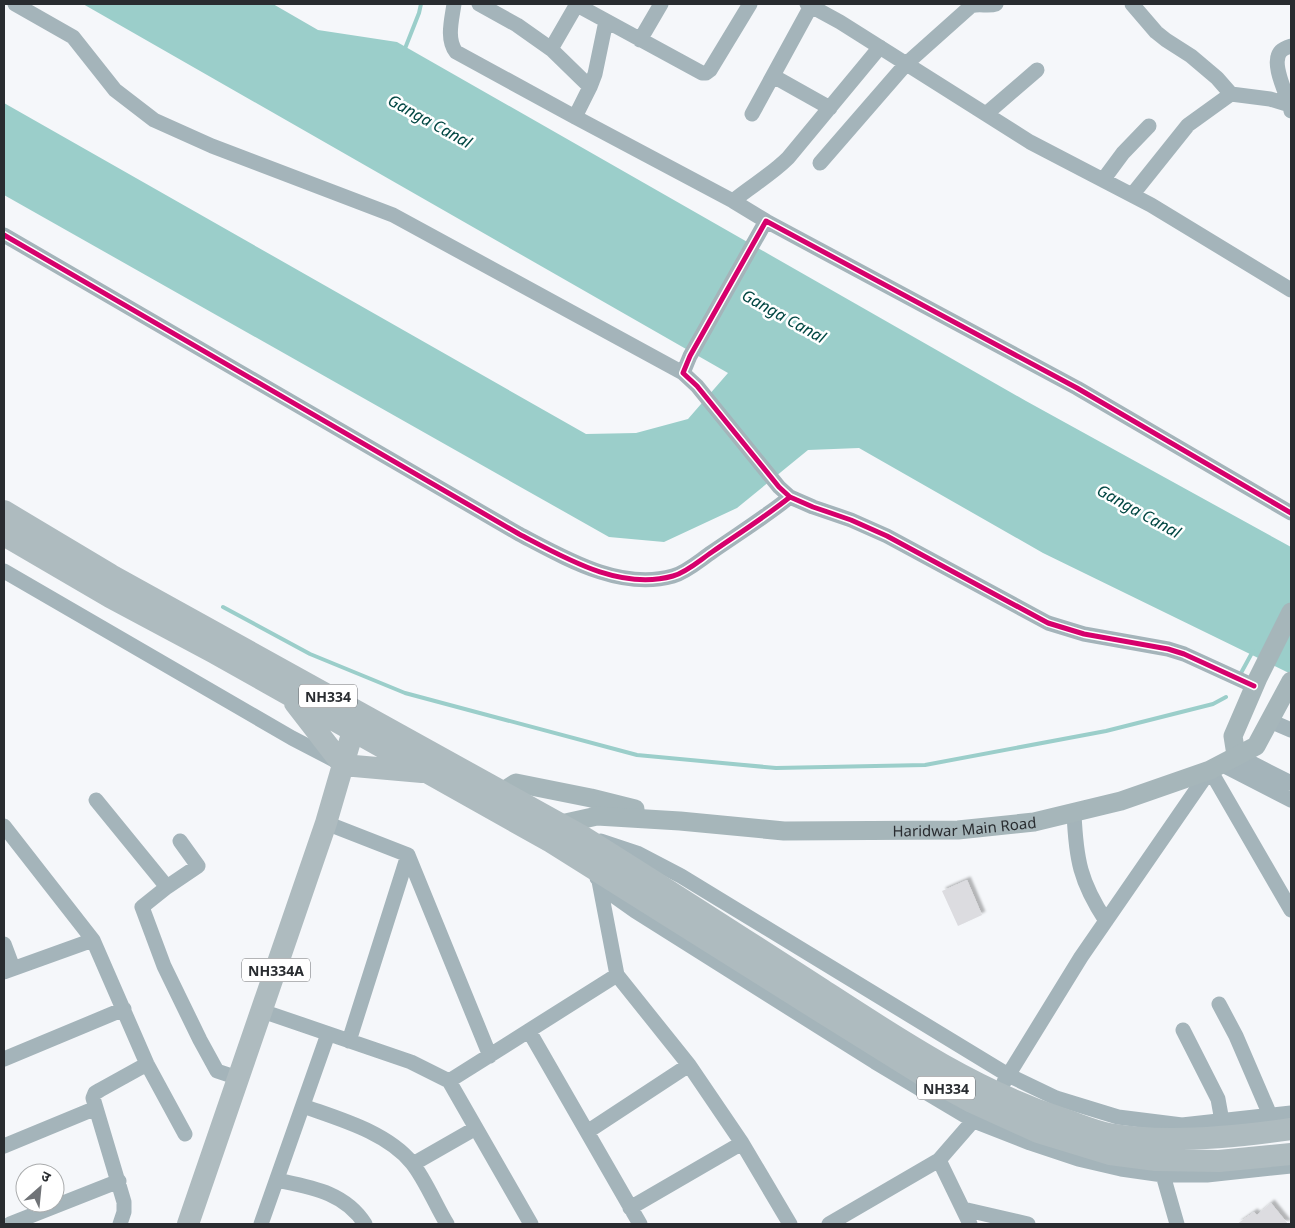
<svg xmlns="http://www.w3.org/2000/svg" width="1295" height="1228" font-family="'Noto Sans','Noto Sans Devanagari',sans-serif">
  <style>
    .water { fill: #9bceca }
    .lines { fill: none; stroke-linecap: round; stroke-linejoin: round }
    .stream { stroke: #9bceca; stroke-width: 4 }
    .building { fill: #dcdce0; filter: url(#shadow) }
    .minor { stroke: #a4b4ba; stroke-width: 15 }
    .major { stroke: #a6b6ba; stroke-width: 19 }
    .highway { stroke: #aebbbf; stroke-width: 22 }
    .cycleway-casing { stroke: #fff; stroke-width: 8 }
    .cycleway { stroke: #d6006c; stroke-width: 5 }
    .labels { text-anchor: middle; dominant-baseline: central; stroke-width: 5; stroke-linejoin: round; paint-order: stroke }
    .shield { fill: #fff; stroke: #696b6e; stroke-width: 1 }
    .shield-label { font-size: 14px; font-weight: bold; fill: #292c30 }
    .street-label { font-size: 15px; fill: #292c30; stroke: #fff }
    .water-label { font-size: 16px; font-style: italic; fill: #024743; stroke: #fff }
  </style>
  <defs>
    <filter id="shadow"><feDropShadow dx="3.5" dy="-3.5" stdDeviation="1" flood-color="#0004"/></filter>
  </defs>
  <rect width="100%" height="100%" fill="#f5f7fa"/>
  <path class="water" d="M83 4H273L318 30 397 42 1026 401 1291 547V674L1043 553 859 448 808 450 737 508 664 542 609 537 4 195V103L586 434 636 433 688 419 728 373Z"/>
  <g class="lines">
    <path class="stream" d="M404 51 419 13 421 4
      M223 607 310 654 405 693 637 755 776 768 925 765 1106 731 1213 704 1226 697
      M1241 673 1253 651"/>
  </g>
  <path class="building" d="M967 880 982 915 958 926 942 891Z
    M1271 1203 1288 1224H1237L1254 1212 1257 1215Z"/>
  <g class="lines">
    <path class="minor" d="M15 4 73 37 115 90 154 120 212 146 393 215 683 373
      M454 4C452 19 446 39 456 52L575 117 733 201 766 221
      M479 4 517 25 551 49 590 87
      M807 4 840 22 1030 142 1151 205 1291 290
      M1132 4 1156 32 1166 40 1191 56 1217 78 1231 94
      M577 5 702 73H706L710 70 750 4
      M640 40 661 4
      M551 49 577 4
      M773 76 830 108
      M1290 105C1286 93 1270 62 1281 51 1283 49 1288 47 1291 46
      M752 114 811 6
      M986 114 1037 70
      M575 117 590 87 595 74 606 21
      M820 163 906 64 971 6C980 3 988 7 996 4
      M1103 180 1123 153 1149 126
      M1132 195 1188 125 1231 94 1270 99 1290 105 1291 111
      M733 201C751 186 771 175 788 158L880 47
      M4 235 519 534C565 558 620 591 673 576 687 572 700 560 712 552 738 534 765 517 790 497L813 507 851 520 887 536 1048 623 1084 634 1168 649 1184 654 1254 686
      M790 497 779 487 697 386 683 373 690 356 766 221 1077 388 1291 513
      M4 571 292 738 338 762
      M1270 721 1291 730
      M1236 755 1291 783
      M1221 764 1291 800
      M96 800 167 887
      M1074 813C1076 859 1080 882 1106 921
      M326 823 408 855 490 1056
      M4 826 93 940 147 1064 185 1134
      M180 841 198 866 167 887 142 907 164 966 200 1040 217 1071 238 1078
      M601 841 637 853 681 876 1008 1075 1056 1098 1118 1117 1182 1125 1291 1113
      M597 878 611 894 635 911 875 1062 974 1121 1030 1143 1078 1159 1121 1169 1163 1175H1207L1291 1166
      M599 881 617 975 689 1065 742 1143 790 1224
      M4 944 13 968
      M4 972 93 940
      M1219 1004 1236 1036 1270 1115
      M262 1011 411 1062 449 1081 531 1224
      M1183 1030 1218 1099 1222 1121
      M529 1031 640 1224
      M349 1041 408 855
      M4 1059 124 1009
      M449 1081 617 975
      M1004 1082 1081 957 1210 770 1291 910
      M303 1106C339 1119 387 1132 412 1163 425 1179 436 1206 447 1224
      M587 1132 689 1065
      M4 1146 96 1108
      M939 1160 970 1224
      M413 1164 476 1128
      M1163 1175 1177 1224
      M277 1180C310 1187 345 1192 365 1224
      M630 1208 742 1143
      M963 1209 1028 1224
      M10 1224 119 1181
      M120 1224 124 1212V1202L93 1098 95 1093 100 1090 147 1064
      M261 1224 328 1034
      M829 1224 939 1160 979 1114"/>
    <g class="major">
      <path d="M1236 755 1233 736 1258 678 1291 612"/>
      <path d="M496 802 502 792 516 783 591 798 635 809"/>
      <path id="s1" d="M557 832 561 824 597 816 680 821 784 831 958 830 1034 822 1121 801 1210 770 1256 746 1291 681"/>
    </g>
    <path class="highway" d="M4 511 111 575 582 836C662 886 741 937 820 988 897 1038 973 1089 1060 1118 1076 1123 1093 1131 1109 1134 1164 1144 1236 1137 1291 1129
      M4 535 110 597 213 652 551 842 804 1001 921 1074 972 1102 1038 1132 1110 1154 1156 1160 1219 1161 1291 1154
      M295 703 343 765 422 772
      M188 1224 326 823 357 717"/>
    <defs>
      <path id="cycleway" d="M4 235 519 534C565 558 620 591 673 576 687 572 700 560 712 552 738 534 765 517 790 497L813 507 851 520 887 536 1048 623 1084 634 1168 649 1184 654 1254 686
        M790 497 779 487 697 386 683 373 690 356 766 221 1077 388 1291 513"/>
    </defs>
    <use href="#cycleway" class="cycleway-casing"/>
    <use href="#cycleway" class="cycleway"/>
  </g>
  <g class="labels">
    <g class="shield">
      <rect x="299" y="684.5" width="58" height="23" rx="4"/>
      <rect x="242" y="958.5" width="68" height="23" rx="4"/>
      <rect x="917" y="1076.5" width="58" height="23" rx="4"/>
    </g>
    <g class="shield-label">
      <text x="328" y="696">NH334</text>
      <text x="276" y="970">NH334A</text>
      <text x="946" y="1088">NH334</text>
    </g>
    <g class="street-label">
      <text stroke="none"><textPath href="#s1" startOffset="414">Haridwar Main Road</textPath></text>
    </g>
    <g class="water-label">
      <text transform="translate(430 121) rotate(29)">Ganga Canal</text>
      <text transform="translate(784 316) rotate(29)">Ganga Canal</text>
      <text transform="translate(1139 511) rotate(29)">Ganga Canal</text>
    </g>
  </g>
  <rect width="1295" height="1228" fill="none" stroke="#292c30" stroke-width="10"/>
  <g transform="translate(40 1188) rotate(27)"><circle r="24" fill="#ffffff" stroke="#a9abac"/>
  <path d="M0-4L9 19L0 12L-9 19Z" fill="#707377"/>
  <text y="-8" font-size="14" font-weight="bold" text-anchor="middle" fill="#292c30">उ</text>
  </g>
</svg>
